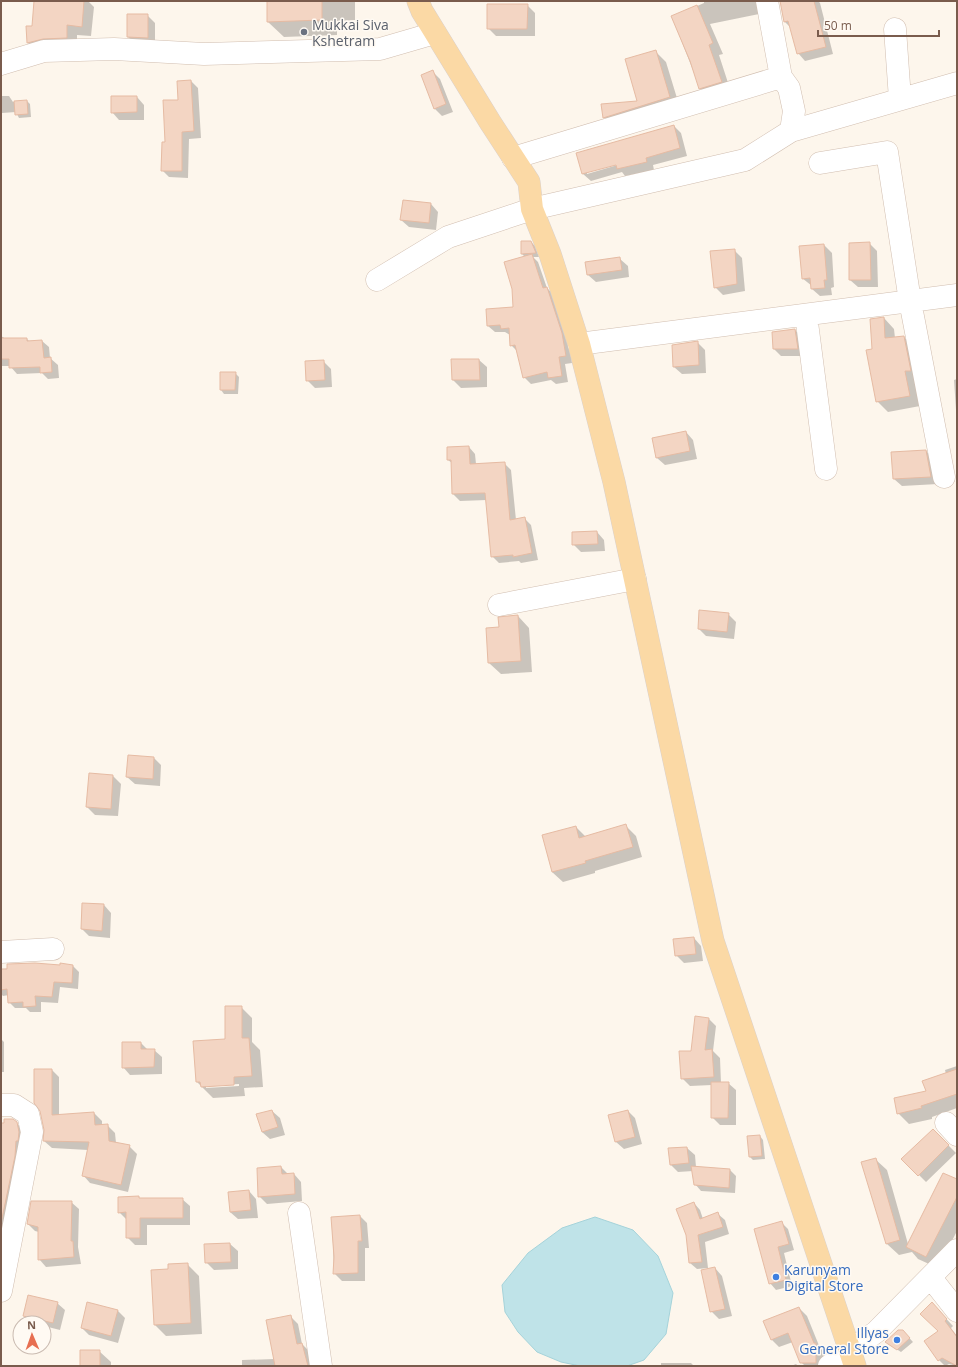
<svg xmlns="http://www.w3.org/2000/svg" width="958" height="1367" font-family="'Open Sans',sans-serif">
  <style>
    .water { fill: #bfe3e8; stroke: #a5d3da }
    .shadow { fill: #0003; fill-rule: evenodd }
    .building { fill: #f3d5c3; stroke: #e6bba3 }
    .lines { fill: none; stroke-linecap: round; stroke-linejoin: round }
    .minor-casing { stroke: #d1beb0; stroke-width: 23 }
    .major-casing { stroke: #dad1cd; stroke-width: 23 }
    .minor { stroke: #fff; stroke-width: 22 }
    .major { stroke: #fbd9a5; stroke-width: 22 }
    .worship-dot { fill: #6b7280; stroke: #fffaf3; stroke-width: 1.5 }
    .shop-dot { fill: #3f7fe0; stroke: #fffaf3; stroke-width: 1.5 }
    .labels { text-anchor: middle; dominant-baseline: central; stroke-width: 3; stroke-linejoin: round; paint-order: stroke }
    .worship-label { font-size: 14px; fill: #5b616d; stroke: #fffaf3; text-anchor: start }
    .shop-label { font-size: 14px; fill: #366cbe; stroke: #fffaf3; text-anchor: start }
  </style>
  <rect width="100%" height="100%" fill="#fdf6ec"/>
  <path class="water" d="M595 1217 633 1230 658 1256 673 1293 666 1334 644 1360 627 1366H580L561 1362 537 1352 518 1332 505 1312 502 1285 528 1253 562 1228Z"/>
  <path class="shadow" d="M35 1H88L94 7 91 36 77 35V48L37 53 28 43 33 27Z
    M268 1H355V20L337 21V35L284 37 268 22Z
    M704 1H765L764 13 710 24 723 54 719 55 731 92 710 98 700 88 672 17 704 3Z
    M782 1H818L820 3 833 54 805 61 798 53 791 28 784 21Z
    M527 5 535 13V36H496L488 28Z
    M147 15 155 23V46L135 44 128 37Z
    M655 51 666 62 680 108 614 128 604 117 639 101Z
    M433 72 440 79 453 112 442 116 434 108Z
    M191 81 198 88 201 138 189 139 188 178 169 177 162 170 166 143 179 101Z
    M1 96H9L13 102 27 101 30 104 31 117 19 118 16 112 2 113Z
    M137 97 144 105V120H119L112 112Z
    M674 126 681 133 687 156 653 165 654 170 625 176 622 172 591 181 583 174 577 154ZM620 162 621 164 587 174V172Z
    M431 204 438 212 436 230 409 227 401 220Z
    M531 242 535 246 539 257H533L538 262 547 288 554 295 569 341 572 363 565 364 568 382 556 384 551 380 531 384 524 377 518 352 511 345 510 335 505 332H495L488 326 514 308 525 257 522 254Z
    M869 243 877 251 878 287H858L850 280Z
    M824 245 832 253 834 287 831 288 832 295 820 296 812 289V286L802 278Z
    M734 250 742 258 745 291 723 295 715 287Z
    M620 259 628 266 629 277 596 282 588 275Z
    M884 318 894 329 895 338 904 337 915 348 920 406 888 412 877 401 873 350Z
    M795 330 802 337 805 356H781L774 349Z
    M1 336 6 339H27L30 342 42 341 49 347 50 358 58 365 59 378 48 379 42 373 17 374 10 366H1Z
    M697 342 705 350 706 373 682 374 674 367Z
    M452 360H479L487 367V387L461 388 453 380Z
    M323 361 331 369 332 387 315 388 307 380Z
    M235 373 239 377 238 394H224L221 390Z
    M957 379V425L954 380Z
    M686 432 693 440 697 459 665 465 657 458Z
    M469 447 475 454 476 464 504 463 511 470 516 520 524 518 531 525 538 560 521 563 519 561 499 563 492 556 487 500 460 501 453 494 452 463 448 460Z
    M926 451 933 458 938 484 902 486 894 479Z
    M597 532 604 540 605 551 581 552 573 544Z
    M728 614 736 622 734 639 706 636 699 629Z
    M518 616 529 628 532 672 501 674 489 663 500 628Z
    M154 758 161 765 160 786 135 784 127 777Z
    M90 774 113 776 121 784 118 816 95 815 87 807Z
    M626 826 636 836 642 857 595 871V873L563 882 552 872 576 827 586 837Z
    M104 905 111 913 110 938 89 936 82 929Z
    M694 938 701 946 703 961 684 963 676 955Z
    M61 966H73L79 972 78 989 60 987 58 1003 41 1002V1012H30L26 1008H15L9 1002V995L3 996 1 994V969Z
    M241 1007 252 1018V1042L260 1050 263 1087 244 1088 245 1096 213 1098 196 1081 226 1040ZM239 1084V1086L206 1088V1086Z
    M709 1019 716 1026 713 1051 720 1058 721 1083H728L736 1090V1125H720L712 1117V1085L690 1086 682 1078Z
    M1 1039 4 1042V1072H1Z
    M141 1043 148 1050H154L162 1057V1074L130 1075 123 1067Z
    M957 1066V1108L932 1117V1119L909 1124 898 1113 927 1092 946 1074 945 1070Z
    M52 1070 59 1077V1115L94 1113 102 1121V1125H107L115 1133 116 1143 129 1146 137 1154 128 1192 90 1183 83 1175 88 1150 52 1148 44 1141Z
    M272 1111 280 1118 285 1135 270 1139 262 1132Z
    M628 1111 635 1118 642 1144 624 1149 616 1142Z
    M16 1123 26 1132 1 1280V1124Z
    M933 1130 956 1153 926 1182 903 1159Z
    M760 1136 763 1140 765 1159 753 1160 750 1157Z
    M687 1148 695 1155 696 1167 730 1170 736 1176 735 1193 701 1191 695 1184 693 1171 678 1172 671 1165Z
    M875 1159 887 1170 908 1244 957 1181V1231L938 1268 918 1259 912 1252 899 1255 887 1244 862 1162Z
    M281 1167 288 1174H294L301 1182 302 1201 267 1204 259 1196Z
    M249 1191 256 1199 258 1218 238 1219 230 1212Z
    M139 1197 140 1199H182L190 1206V1225H147V1245H135L127 1237V1220L119 1212Z
    M71 1202 79 1209 78 1247 81 1264 46 1267 39 1259V1232L35 1231 28 1224Z
    M694 1203 700 1210 703 1219 718 1214 725 1220 729 1234 705 1242 708 1268 697 1269 690 1263Z
    M360 1216 367 1223 369 1248H365V1281H342L334 1273 332 1218Z
    M782 1223 788 1229 794 1250 784 1253 792 1286 776 1290 770 1283Z
    M230 1244 238 1251V1269L214 1270 206 1262Z
    M187 1264 199 1276 202 1334 166 1336 155 1325 169 1270Z
    M715 1268 722 1276 732 1316 719 1319 711 1311Z
    M57 1303 65 1310 60 1330 44 1326V1323H31L24 1316Z
    M799 1308 807 1316 820 1348 824 1352V1366H805L801 1362 793 1342 779 1347 771 1339Z
    M117 1310 125 1318 118 1343 89 1335 82 1328Z
    M938 1310 953 1326 951 1328 957 1336V1366L949 1364 945 1366 939 1360Z
    M290 1316 298 1324 302 1344 309 1351 312 1366H242V1360L275 1359Z
    M903 1331 913 1342 901 1352 890 1345Z
    M99 1351 111 1362V1366H81Z
    M661 1363H691L694 1366H661Z
    M796 1364 798 1366H791Z"/>
  <path class="building" d="M34 1H84L82 27 67 25V38L43 39 27 43 26 26H32Z
    M267 1H322V20L267 22Z
    M780 1H814L826 47 797 54 788 21 784 22Z
    M487 4H528L527 29H487Z
    M697 5 713 43 709 45 722 82 699 89 690 61 671 16Z
    M127 14H148V38L127 37Z
    M656 50 670 97 603 118 601 104 637 101 625 59Z
    M433 70 446 104 434 109 421 75Z
    M191 80 194 131 182 132V171H161L162 142H165L163 100H178L177 81Z
    M111 96H137V112L111 113Z
    M27 100 28 114 15 115 14 101Z
    M674 125 680 148 646 158 647 162 617 169 616 165 582 174 576 153Z
    M403 200 431 203 429 223 400 220Z
    M521 241H531L536 253 521 254Z
    M870 242 871 280H849V243Z
    M824 244 827 280H824L825 288 811 289 810 278 802 279 799 246Z
    M735 249 737 284 714 288 710 251Z
    M532 254 543 288 547 287 562 333 566 356 559 357 562 376 548 378 547 372 523 378 515 345 510 346 509 328 501 329 500 325 487 326 486 309 513 307 512 289 504 262Z
    M620 257 622 270 587 275 585 262Z
    M884 317 885 338 904 336 911 371H905L910 396 876 402 866 350 872 349 870 319Z
    M795 329 798 349H773L772 332Z
    M1 338H27V341L42 340 44 358 51 357 52 372 40 373V367L9 368V359H1Z
    M698 341 699 365 673 367 672 345Z
    M451 359H479L480 380H452Z
    M324 360 325 380 306 381 305 361Z
    M220 372H236L235 390H220Z
    M686 431 690 451 656 458 652 438Z
    M469 446 470 464 505 462 510 520 525 517 532 553 513 557V555L491 557 485 493 452 494 451 460H447V447Z
    M926 450 931 477 893 479 891 452Z
    M597 531 598 544 572 545V532Z
    M699 610 729 613 727 632 698 629Z
    M518 615 521 661 488 663 486 628 499 627 498 617Z
    M128 755 154 757 153 779 126 777Z
    M89 773 113 775 111 809 86 807Z
    M626 824 633 847 585 861 586 863 552 872 542 835 576 826 579 838Z
    M82 903 104 904 102 931 81 929Z
    M694 937 696 954 675 956 673 939Z
    M35 963 60 965V963L73 965 72 983 54 982 52 997 35 996 36 1006 23 1007V1002L8 1003 7 989 1 990V969H7V964Z
    M225 1006H242V1038H249L252 1076 234 1077V1085L201 1087 200 1082H196L193 1041 225 1039Z
    M695 1016 709 1018 705 1050 712 1049 714 1077 681 1079 679 1051H691Z
    M122 1042H141V1049H155L154 1067 122 1068Z
    M34 1069H52V1115L94 1112 95 1125 108 1124 109 1141 130 1145 121 1185 82 1176 89 1142 43 1141 44 1130 40 1111 34 1103Z
    M957 1069V1094L921 1106 922 1108 897 1114 894 1098 926 1091 922 1081Z
    M711 1082H729L728 1118H711Z
    M272 1110 278 1127 262 1132 256 1114Z
    M628 1110 635 1137 615 1142 608 1115Z
    M4 1119H13L17 1122 19 1132 18 1141H16L15 1156 1 1223V1123H4Z
    M933 1129 949 1145 918 1176 901 1159Z
    M760 1135 762 1156 749 1157 747 1136Z
    M687 1147 689 1163 670 1165 668 1148Z
    M876 1158 900 1240 886 1244 861 1162Z
    M281 1166 282 1174 294 1173 295 1194 258 1197 257 1168Z
    M691 1166 730 1169 729 1188 694 1185Z
    M943 1173 957 1179V1197L926 1257 906 1247Z
    M249 1190 251 1210 230 1212 228 1192Z
    M139 1196V1198H183V1218H140V1238H126V1212L118 1213V1197Z
    M31 1201H72L71 1241H73L74 1257 38 1260V1227L27 1224Z
    M694 1202 700 1219 718 1212 723 1227 698 1235 702 1262 689 1263 686 1235 676 1209Z
    M360 1215 362 1241H358V1273L333 1274 334 1257 331 1217Z
    M782 1221 789 1244 778 1247 786 1280 769 1284 754 1229Z
    M230 1243 231 1262 205 1263 204 1244Z
    M188 1263 191 1323 154 1325 151 1270 168 1269V1264Z
    M715 1267 725 1309 710 1312 701 1270Z
    M28 1295 58 1302 53 1323 23 1316Z
    M87 1302 118 1310 111 1336 81 1328Z
    M932 1302 947 1319 945 1321 957 1337V1366L942 1358 938 1361 924 1341 938 1331 920 1314Z
    M799 1307 814 1343H816V1363H800L788 1333 771 1340 763 1321Z
    M291 1315 297 1344 302 1343 308 1366H275L266 1320Z
    M898 1330H903L910 1338 897 1350 885 1342Z
    M80 1350H100V1366H80Z"/>
  <g class="lines">
    <defs>
      <path id="minor" d="M767 1 781 77 789 88 794 111 791 131
        M895 29 900 99
        M1 64 44 51 114 49 204 54 380 49 435 33
        M513 158 781 77
        M820 163 887 152 910 301 944 477
        M377 280 448 237 532 209 745 160 791 131 957 83
        M806 315 826 469
        M579 344 957 295
        M499 605 635 579
        M1 952 53 949
        M1 1105H14L28 1114 32 1132 1 1291
        M946 1123 957 1135
        M299 1213 321 1366
        M931 1278 957 1311
        M829 1366 876 1332 957 1250"/>
      <path id="major" d="M418 1 422 11 490 122 529 182 532 209 550 254 579 344 614 482 713 941 855 1366"/>
    </defs>
    <use href="#minor" class="minor-casing"/>
    <use href="#major" class="major-casing"/>
    <use href="#minor" class="minor"/>
    <use href="#major" class="major"/>
  </g>
  <circle class="worship-dot" cx="304" cy="32" r="4"/>
  <g class="shop-dot">
    <circle cx="776" cy="1277" r="4"/>
    <circle cx="897" cy="1340" r="4"/>
  </g>
  <g class="labels">
    <g class="worship-label">
      <text x="312" y="24">Mukkai Siva<tspan x="312" dy="16">Kshetram</tspan></text>
    </g>
    <g class="shop-label">
      <text x="784" y="1269">Karunyam<tspan x="784" dy="16">Digital Store</tspan></text>
      <text x="889" y="1332" text-anchor="end">Illyas<tspan x="889" dy="16">General Store</tspan></text>
    </g>
  </g>
  <rect width="958" height="1367" fill="none" stroke="#7a5c4d" stroke-width="4"/>
  <g transform="translate(32 1335) rotate(358)"><circle r="19" fill="#fffaf3" stroke="#cabbb1"/>
  <path d="M0-3L7 15L0 10L-7 15Z" fill="#e76f51"/>
  <text y="-6" font-size="11" font-weight="bold" text-anchor="middle" fill="#7a5c4d">N</text>
  </g>
  <path d="M818 30v6h121v-6" fill="none" stroke="#7a5c4d" stroke-width="2"/>
  <text x="824" y="30" font-size="12" fill="#7a5c4d" stroke="#fffaf3" stroke-width="3" paint-order="stroke">50 m</text>
</svg>
